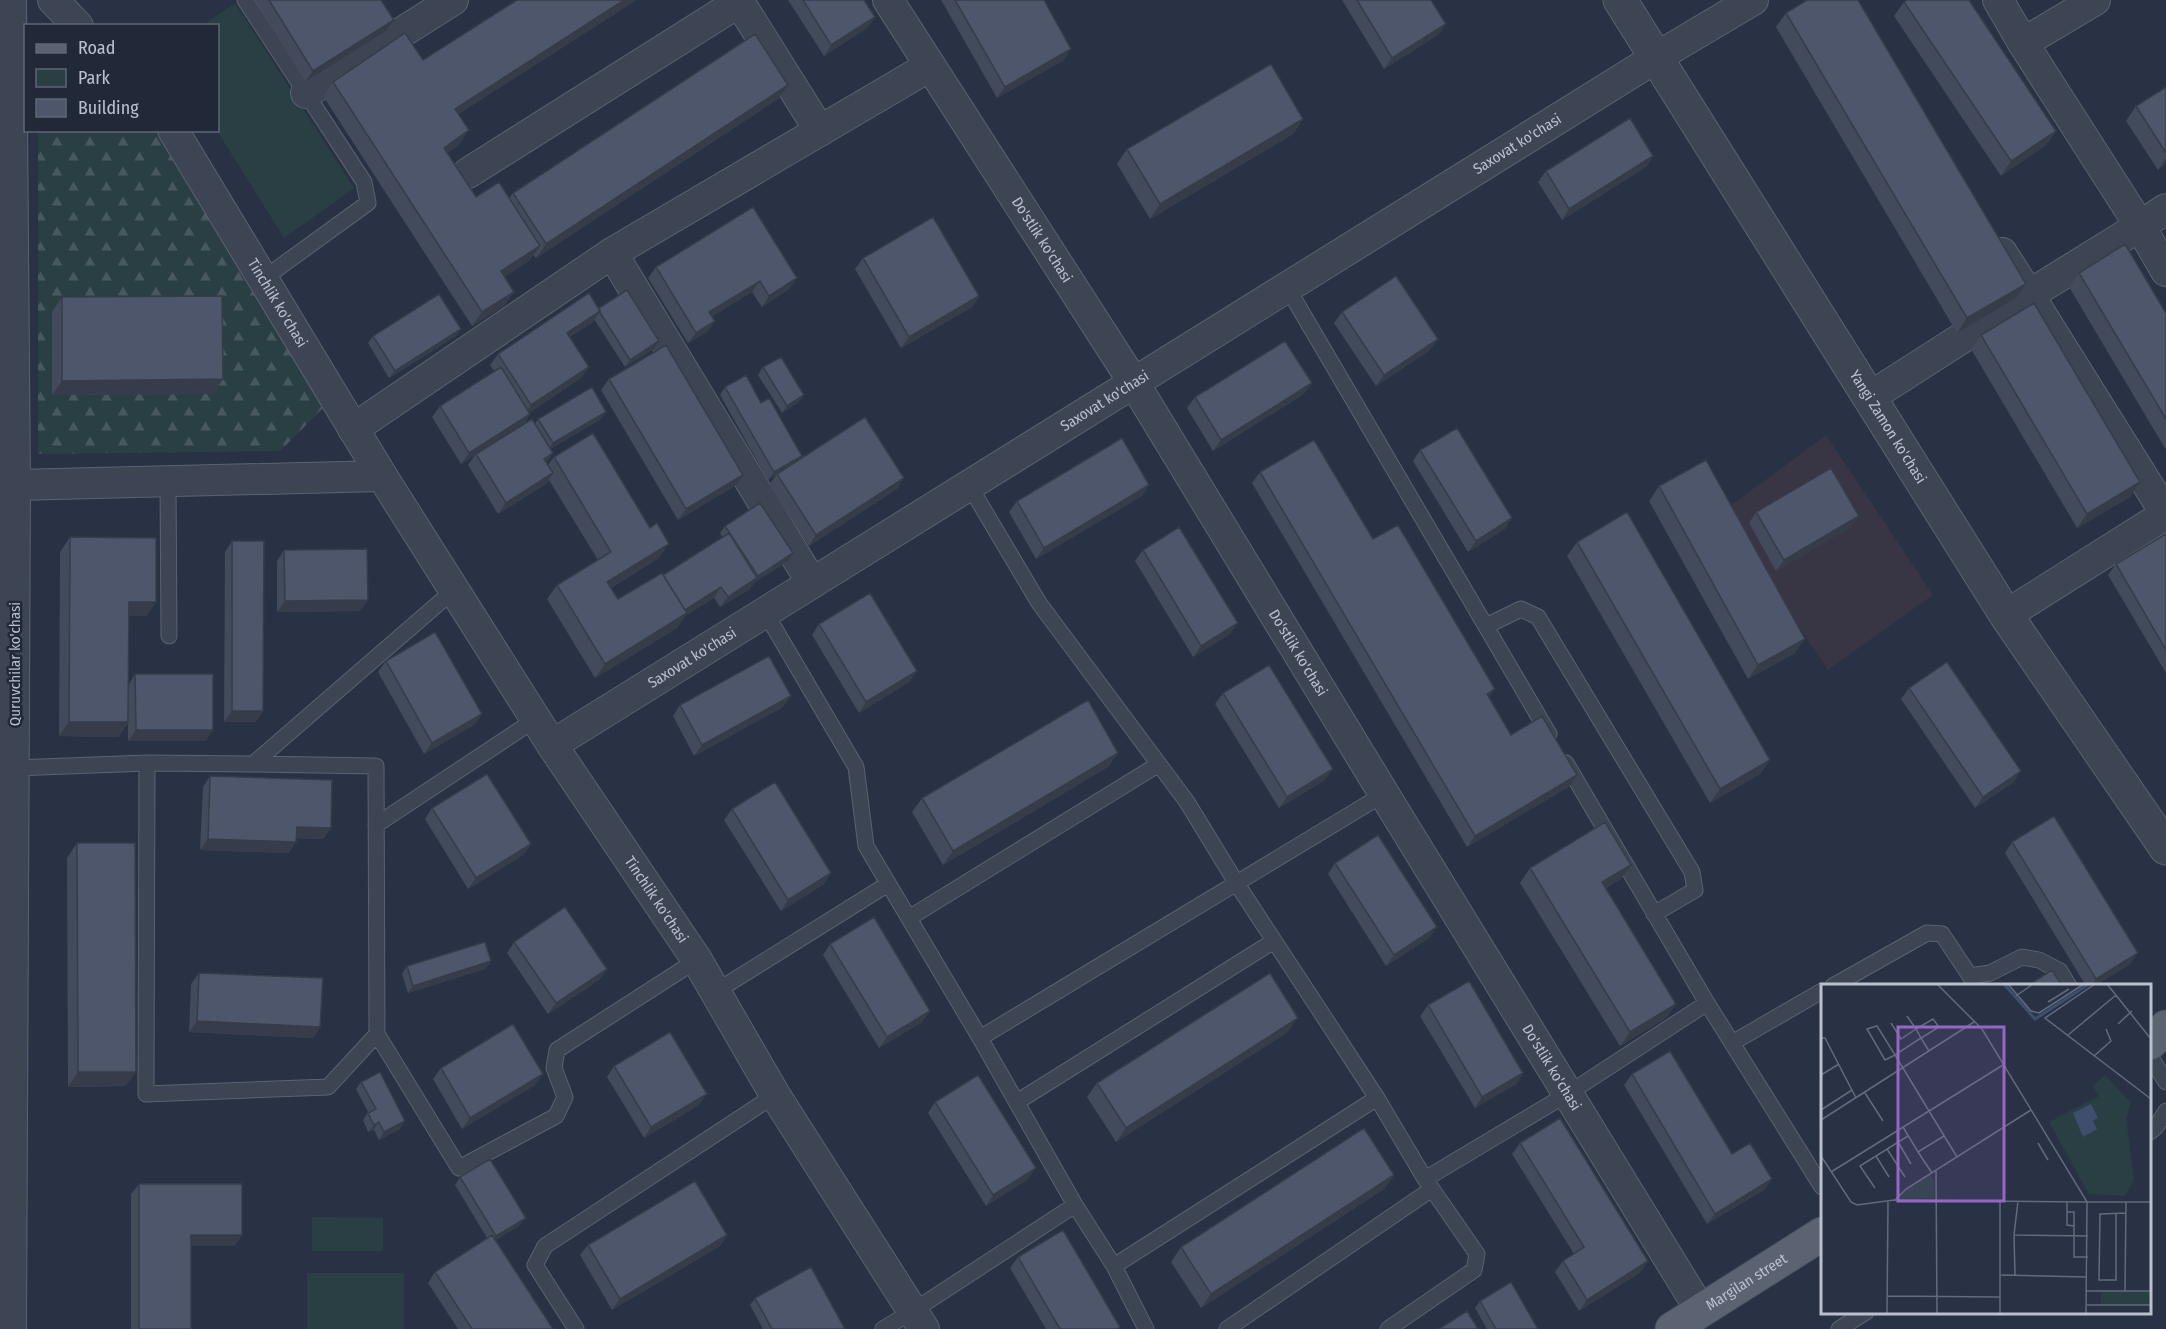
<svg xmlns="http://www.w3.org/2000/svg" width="2166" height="1329" font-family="'Fira Sans Condensed',sans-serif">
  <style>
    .medical { fill: #383544 }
    .green { fill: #2a3f44 }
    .forest { fill: url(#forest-firs) }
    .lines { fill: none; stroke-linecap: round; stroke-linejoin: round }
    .service-casing { stroke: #5b6271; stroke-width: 17 }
    .minor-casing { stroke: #5b6271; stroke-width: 32 }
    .tertiary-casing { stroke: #5b6271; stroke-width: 35 }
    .primary-casing { stroke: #464d5d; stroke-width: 35 }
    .service { stroke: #3d4453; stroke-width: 15 }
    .minor { stroke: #3d4453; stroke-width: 30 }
    .tertiary { stroke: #3d4453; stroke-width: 33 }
    .primary { stroke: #5b6373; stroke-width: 33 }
    .wall { fill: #424a5b }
    .shaded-wall { fill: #363c4a }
    .building { fill: #4d566a; stroke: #363c4a; stroke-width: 1.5 }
    .labels { text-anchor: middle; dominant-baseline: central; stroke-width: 5; stroke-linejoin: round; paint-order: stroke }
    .street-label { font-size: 15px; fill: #bac0cd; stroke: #212939 }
    .inset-river { fill: none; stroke: #3f4e6c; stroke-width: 3 }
    .inset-road { fill: none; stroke: #626b7b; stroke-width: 1.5 }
    .view { fill: #9467c5; fill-opacity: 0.15; stroke: #9467c5; stroke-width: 3 }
    .inset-edge { fill: none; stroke: #bac0cd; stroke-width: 3 }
  </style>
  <defs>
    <pattern id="forest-firs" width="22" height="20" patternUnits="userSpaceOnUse" patternTransform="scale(1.5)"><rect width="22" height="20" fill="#2a3f44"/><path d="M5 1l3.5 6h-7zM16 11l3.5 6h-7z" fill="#47595e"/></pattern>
  </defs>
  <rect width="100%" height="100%" fill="#283244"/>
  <path class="medical" d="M1826 435 1933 595 1828 670 1722 512Z"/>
  <path class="green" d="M235 3 354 188 284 238 217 131 218 26H202Z
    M312 1217 383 1218V1251H312Z
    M307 1273H404V1329H307Z"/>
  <path class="forest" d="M38 131H171L334 397 280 451 38 454Z"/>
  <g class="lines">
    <defs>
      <path id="service" d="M245 0 364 182 368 203 263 279
        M1287 287 1549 734
        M168 482 169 636
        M969 485 1039 603 1187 802 1237 884 1377 1098 1425 1179 1477 1254 1474 1270 1388 1329
        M765 612 856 767 866 846 980 1038 1075 1205 1114 1266 1146 1329
        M1486 626 1521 609 1538 617 1692 872 1695 890 1654 914
        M147 763 146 1094 328 1087 377 1034 376 766 253 764
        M1566 763 1707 1003
        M14 768 147 763 253 764 454 590
        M376 825 536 719
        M909 918 1159 764
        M1833 986 1927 933 1942 934 1970 976 1990 973 2022 957 2039 960 2060 971 2069 986
        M715 992 888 884
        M377 1034 459 1168 556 1116 565 1097 554 1068 557 1050 697 960
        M980 1038 1384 794
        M1732 1043 1822 991
        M2150 1056 2166 1082
        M1017 1102 1274 941
        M2150 1132 2156 1127 2166 1111
        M1425 1179 1569 1093 1707 1003 1822 1187
        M1114 1266 1377 1098
        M576 1329 535 1265 545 1246 775 1095
        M883 1329 913 1311 1075 1205
        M1227 1329 1432 1189
        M1839 1329 1866 1312"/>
      <g id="minor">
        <path d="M11 0 15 485 11 1329"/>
        <path d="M53 0 78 26"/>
        <path d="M738 0 820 131"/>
        <path id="s1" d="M888 0 1134 383 1384 794 1701 1311"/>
        <path d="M1998 0 2023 43"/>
        <path d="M306 93 453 0"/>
        <path id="s2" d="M173 130 382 476 552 745 697 960 775 1095 924 1329"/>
        <path d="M468 173 739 2"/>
        <path d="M2166 209 2140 226 2166 271"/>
        <path d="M2002 253 2029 295 2140 226 2023 43 2095 0"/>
        <path d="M1870 397 2029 295 2166 514"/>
        <path d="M353 429 612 253"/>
        <path d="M15 485 382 476"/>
        <path d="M812 583 612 253 930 66"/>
        <path d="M2006 615 2166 514"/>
        <path id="s3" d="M552 745 1657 57 1753 0"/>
      </g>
      <g id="tertiary">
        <path id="s4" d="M1620 0 2006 615 2166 848"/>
        <path d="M0 485H15"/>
      </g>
      <g id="primary">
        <path d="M2150 1043 2166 1027"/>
        <path id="s5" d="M1672 1329 1822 1234"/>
      </g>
    </defs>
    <use href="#service" class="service-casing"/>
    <use href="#minor" class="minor-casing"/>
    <use href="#tertiary" class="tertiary-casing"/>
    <use href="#primary" class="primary-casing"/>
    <use href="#service" class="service"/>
    <use href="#minor" class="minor"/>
    <use href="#tertiary" class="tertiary"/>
    <use href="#primary" class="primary"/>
  </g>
  <path class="wall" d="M255 0H381L386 31 305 82Z
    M788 0H864L875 17 867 28 824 56Z
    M941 0H1044L1064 60 997 98Z
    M1342 0H1431L1446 24 1438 35 1384 69Z
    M1904 2 2056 131 2046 145 2001 176 1894 16Z
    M1786 13 2026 284 2016 298 1957 333 1776 27Z
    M333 82 458 114 459 145 447 153 476 197 509 198 513 193 788 85 778 99 536 258 533 255 530 260 504 277 514 292 504 306 472 326 323 96Z
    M2166 87V164L2158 170 2126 121 2136 106Z
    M1303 119 1293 134 1150 219 1117 164 1127 149Z
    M1653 156 1646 167 1562 220 1538 182 1546 171Z
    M863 258 979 296 972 307 901 348 855 269Z
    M656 267 797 278 789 289 762 307 752 292 712 316 715 321 707 332 688 343 648 278Z
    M2079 273 2166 313V450L2069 287Z
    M62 297 223 379 213 394 52 395V312Z
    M599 308 659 341 654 349 625 367 594 319 593 322 570 337 589 367 581 378 529 413 530 414 523 425 535 424 538 419H601L550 449 553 453 546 462 548 465 554 457 659 558 611 588 618 599 663 575 722 537 720 533 725 526 788 561 754 583 750 589 720 607 714 598 685 616 677 628 595 678 547 599 557 585 598 560 549 480 546 484 498 514 468 465 475 455 461 464 432 417 440 406 494 371 490 365 498 354Z
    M1342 312 1438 339 1430 350 1376 386 1334 323Z
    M461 329 456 336 389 378 368 343 373 336Z
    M1981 335 2140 482 2130 497 2077 528 1971 349Z
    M763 367 799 402 782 413 758 375Z
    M609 379 743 475 735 486 678 520 601 390Z
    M725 387 761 403 802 456 800 459 897 489 809 546 769 485 776 475 768 480 720 395Z
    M1304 394 1213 451 1187 408 1195 397Z
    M1420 450 1505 529 1468 552 1413 461Z
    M1260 472 1373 539 1489 698 1511 735 1570 786 1467 847 1252 483Z
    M1149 485 1142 496 1036 559 1009 512 1017 501Z
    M1659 486 1795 653 1748 679 1649 501Z
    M1756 512 1851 527 1776 571 1749 523Z
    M2166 534V673L2108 575 2116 564Z
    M70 537 156 602 146 616H129V684L135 674 213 730 205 741H128V723L118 737 59 736 60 552Z
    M232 541 256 722H224L225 552Z
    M1577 542 1770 760 1760 774 1710 803 1567 556Z
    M284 550 360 611 277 612V561Z
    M1143 550 1230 634 1193 657 1135 561Z
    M819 624 917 671 909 682 859 713 812 635Z
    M386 661 482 714 474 725 424 754 378 672Z
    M1909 688 2014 782 1975 808 1901 699Z
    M1223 693 1325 780 1279 808 1215 704Z
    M680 705 783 707 694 756 673 716Z
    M1118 753 1108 767 943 865 912 812 922 798Z
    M210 776 331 828 323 839 296 838 289 853 200 850 203 787Z
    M432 808 531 844 523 855 468 889 425 819Z
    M732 809 824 884 781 911 724 820Z
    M2012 842 2130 964 2095 986H2086L2005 853Z
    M77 843 126 1086 68 1087 67 858Z
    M1335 863 1429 938 1386 966 1328 874Z
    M1631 865 1621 879 1606 888 1676 1004 1666 1018 1620 1046 1520 883 1530 868Z
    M514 942 607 969 599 980 548 1014 507 953Z
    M830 944 930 1011 922 1022 879 1048 823 955Z
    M491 961 485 969 408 993 402 974 407 966Z
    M199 973 320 1027 313 1038 189 1032 191 984Z
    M1428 1005 1523 1073 1516 1084 1475 1108 1420 1016Z
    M1288 1032 1116 1142 1087 1097 1097 1083Z
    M614 1066 699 1105 644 1138 607 1077Z
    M441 1068 535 1085 462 1129 433 1079Z
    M1632 1074 1732 1154 1772 1179 1764 1190 1707 1224 1624 1085Z
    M361 1082 400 1129 379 1140 374 1130 368 1132 363 1120 368 1112 356 1089Z
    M935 1102 1028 1179 986 1206 928 1113Z
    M1520 1143 1641 1272 1579 1311 1555 1272 1563 1261 1574 1254 1512 1154Z
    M1394 1175 1384 1189 1201 1308 1171 1262 1181 1247Z
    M460 1177 520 1225 496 1240 553 1329H458L428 1283 435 1272 487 1238 455 1185Z
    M139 1184 242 1235 234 1246H191V1329H131V1194Z
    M727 1235 720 1246 612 1310 580 1255 588 1245Z
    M1018 1257 1119 1329H1046L1010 1268Z
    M755 1298 845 1329H763L750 1305Z
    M1480 1301 1538 1329H1487L1475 1308Z"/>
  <path class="shaded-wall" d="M624 0H637L445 123 455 109Z
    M875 17 867 28 824 56 831 45Z
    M394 20 386 31 305 82 313 71Z
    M1446 24 1438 35 1384 69 1392 58Z
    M1071 49 1064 60 997 98 1005 87Z
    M788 85 778 99 536 258 546 244Z
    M1303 119 1293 134 1150 219 1160 204Z
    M469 130 459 145 434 162 444 148Z
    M2056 131 2046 145 2001 176 2011 161Z
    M1653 156 1646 167 1562 220 1569 209Z
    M2166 158V164L2158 170Z
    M540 246 530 260 491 286 501 271Z
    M797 278 789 289 762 307 769 296Z
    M760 281 752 292 702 323 709 312Z
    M2026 284 2016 298 1957 333 1967 318Z
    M514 292 504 306 472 326 482 312Z
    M979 296 972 307 901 348 909 337Z
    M600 311 593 322 559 344 567 333Z
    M715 321 707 332 688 343 696 333Z
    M461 329 456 336 389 378 395 371Z
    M1438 339 1430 350 1376 386 1384 375Z
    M659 341 654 349 625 367 630 360Z
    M589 367 581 378 524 416 531 405Z
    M223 379 213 394 52 395 62 381Z
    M1312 383 1304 394 1213 451 1221 440Z
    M804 395 799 402 782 413 787 406Z
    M606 412 601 419 547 451 553 443Z
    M530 414 522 425 461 464 469 453Z
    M553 453 545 464 544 459Z
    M802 456 797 463 768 480 774 472Z
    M553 473 546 484 498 514 506 503Z
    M743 475 735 486 678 520 686 509Z
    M904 478 897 489 809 546 816 535Z
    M2140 482 2130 497 2077 528 2087 514Z
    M1149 485 1142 496 1036 559 1044 548Z
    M1859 516 1851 527 1776 571 1784 560Z
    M1512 518 1505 529 1468 552 1476 541Z
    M669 544 659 558 597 596 607 582Z
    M793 553 788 561 754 583 750 589 720 607 728 597Z
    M721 587 714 598 685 616 677 628 595 678 605 664 684 610Z
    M368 600 360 611 277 612 285 601Z
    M129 602H156L146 616H119Z
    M1238 623 1230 634 1193 657 1201 646Z
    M1805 639 1795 653 1748 679 1758 665Z
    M917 671 909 682 859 713 866 702Z
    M1495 689 1487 700V694Z
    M791 696 783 707 694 756 702 745Z
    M232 711H263L256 722H224Z
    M482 714 474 725 424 754 432 743Z
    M69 722H128L118 737 59 736Z
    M136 730H213L205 741H128Z
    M1118 753 1108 767 943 865 953 851Z
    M1770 760 1760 774 1710 803 1720 789Z
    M1333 769 1325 780 1279 808 1287 797Z
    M2021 771 2014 782 1975 808 1983 797Z
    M1577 775 1570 786 1467 847 1475 836Z
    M297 827 331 828 323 839 289 838Z
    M208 839 296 842 289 853 200 850Z
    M531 844 523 855 468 889 476 878Z
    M1631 865 1621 879 1592 897 1602 882Z
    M831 873 824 884 781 911 788 900Z
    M1437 927 1429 938 1386 966 1394 955Z
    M2138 953 2130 964 2095 986H2092L2096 979Z
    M491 961 485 969 408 993 413 986Z
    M607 969 599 980 548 1014 556 1003Z
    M1676 1004 1666 1018 1620 1046 1630 1032Z
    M930 1011 922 1022 879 1048 887 1037Z
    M1298 1018 1288 1032 1116 1142 1126 1128Z
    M197 1021 320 1027 313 1038 189 1032Z
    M78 1072H136L126 1086 68 1087Z
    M1523 1073 1516 1084 1475 1108 1482 1097Z
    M543 1074 535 1085 462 1129 470 1118Z
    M707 1094 699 1105 644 1138 651 1127Z
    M405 1121 400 1129 379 1140 384 1132Z
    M379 1122 374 1130 368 1132 374 1125Z
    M1036 1168 1028 1179 986 1206 993 1195Z
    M1394 1175 1384 1189 1201 1308 1211 1294Z
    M1772 1179 1764 1190 1707 1224 1715 1214Z
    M526 1218 520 1225 490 1244 496 1236Z
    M191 1235H242L234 1246H184Z
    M727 1235 720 1246 612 1310 620 1299Z
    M1648 1261 1641 1272 1579 1311 1587 1300Z"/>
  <path class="building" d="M269 0H381L394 20 313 71Z
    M517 0H624L455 109 469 130 444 148 476 197 499 182 540 246 501 271 514 292 482 312 333 82 405 33 423 60Z
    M803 0H864L875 17 831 45Z
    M955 0H1044L1071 49 1005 87Z
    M1357 0H1431L1446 24 1392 58Z
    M1807 0H1858L2026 284 1967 318 1786 13Z
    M1907 0H1969L2056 131 2011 161 1904 2Z
    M755 34 788 85 546 244 513 193Z
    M1271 64 1303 119 1160 204 1127 149Z
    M2166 87V153L2136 106Z
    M1630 118 1653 156 1569 209 1546 171Z
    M753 207 797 278 769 296 760 281 709 312 715 321 696 333 656 267Z
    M933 217 979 296 909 337 863 258Z
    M2125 244 2166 313V419L2079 273Z
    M1396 276 1438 339 1384 375 1342 312Z
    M627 290 659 341 630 360 599 311H600L599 308Z
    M589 293 600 311 567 333 589 367 531 405 498 354Z
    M439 294 461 329 395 371 373 336Z
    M222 296 223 379 62 381V297Z
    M2034 303 2140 482 2087 514 1981 335Z
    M1285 341 1312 383 1221 440 1195 397Z
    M666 345 743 475 686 509 609 379Z
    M781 357 804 395 787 406 763 367Z
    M501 367 530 414 469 453 440 406Z
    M746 375 761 403 769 398 802 456 774 472 725 387Z
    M592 387 606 412 553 443 538 419Z
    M865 417 904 478 816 535 777 474Z
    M532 419 553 453 544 459 553 473 506 503 476 454Z
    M1457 428 1512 518 1476 541 1420 450Z
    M593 433 650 528 657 523 669 544 607 582 618 599 662 573 687 613 605 664 557 585 611 552 554 457Z
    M1122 438 1149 485 1044 548 1017 501Z
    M1314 440 1373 539 1398 525 1495 689 1487 694 1511 735 1542 716 1577 775 1475 836 1260 472Z
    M1706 460 1805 639 1758 665 1659 486Z
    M1831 468 1859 516 1784 560 1756 512Z
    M760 503 793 553 758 576 725 526Z
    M1627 512 1770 760 1720 789 1577 542Z
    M1179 527 1238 623 1201 646 1143 550Z
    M729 533 757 578 728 597 721 587 685 610 663 575Z
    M2166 534V650L2116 564Z
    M70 537 156 538V602H129L128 722H69Z
    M232 541H264L263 711H232Z
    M367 549 368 600 285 601 284 550Z
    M870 593 917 671 866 702 819 624Z
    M435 632 482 714 432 743 386 661Z
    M769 656 791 696 702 745 680 705Z
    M1947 662 2021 771 1983 797 1909 688Z
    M1269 665 1333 769 1287 797 1223 693Z
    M135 674H213V730H136Z
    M1088 700 1118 753 953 851 922 798Z
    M487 774 531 844 476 878 432 808Z
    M210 776 332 780 331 828 297 827 296 842 208 839Z
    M775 782 831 873 788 900 732 809Z
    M2054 816 2138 953 2096 979 2012 842Z
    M1605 822 1631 865 1602 882 1676 1004 1630 1032 1530 868Z
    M1378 835 1437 927 1394 955 1335 863Z
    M77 843H135L136 1072H78Z
    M565 907 607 969 556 1003 514 942Z
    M874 917 930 1011 887 1037 830 944Z
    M485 942 491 961 413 986 407 966Z
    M2052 970 2062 986H2027Z
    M199 973 323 978 320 1027 197 1021Z
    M1270 973 1298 1018 1126 1128 1097 1083Z
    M1469 981 1523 1073 1482 1097 1428 1005Z
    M513 1024 543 1074 470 1118 441 1068Z
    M670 1032 707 1094 651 1127 614 1066Z
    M1670 1051 1732 1154 1750 1143 1772 1179 1715 1214 1632 1074Z
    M380 1072 405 1121 384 1132 379 1122 374 1125 368 1113 376 1109 361 1082Z
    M978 1075 1036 1168 993 1195 935 1102Z
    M1560 1118 1648 1261 1587 1300 1563 1261 1584 1247 1520 1143Z
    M1364 1128 1394 1175 1211 1294 1181 1247Z
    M490 1159 526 1218 496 1236 460 1177Z
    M695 1181 727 1235 620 1299 588 1245Z
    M139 1184H242V1235H191V1329H139Z
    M1063 1230 1120 1327 1117 1329H1060L1018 1257Z
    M492 1235 553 1329H472L435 1272Z
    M811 1267 845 1329H772L755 1298Z
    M1511 1282 1538 1329H1496L1480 1301Z
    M1467 1311 1478 1329H1439Z"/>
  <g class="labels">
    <g class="street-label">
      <text stroke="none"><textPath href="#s3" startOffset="1137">Saxovat ko'chasi</textPath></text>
      <text stroke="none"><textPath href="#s1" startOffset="285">Do'stlik ko'chasi</textPath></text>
      <text stroke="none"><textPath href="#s2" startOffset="202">Tinchlik ko'chasi</textPath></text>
      <text stroke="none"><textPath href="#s3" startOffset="651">Saxovat ko'chasi</textPath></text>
      <text stroke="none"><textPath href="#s4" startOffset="504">Yangi Zamon ko'chasi</textPath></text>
      <text stroke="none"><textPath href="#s1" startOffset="771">Do'stlik ko'chasi</textPath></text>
      <text stroke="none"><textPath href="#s3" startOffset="165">Saxovat ko'chasi</textPath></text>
      <text transform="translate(15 664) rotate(-90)">Quruvchilar ko'chasi</text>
      <text stroke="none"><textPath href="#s2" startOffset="909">Tinchlik ko'chasi</textPath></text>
      <text stroke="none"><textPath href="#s1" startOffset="1257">Do'stlik ko'chasi</textPath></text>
      <text stroke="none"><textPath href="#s5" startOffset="88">Margilan street</textPath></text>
    </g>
  </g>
  <g transform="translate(1821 984)">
    <rect width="330" height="330" fill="#283244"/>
    <path d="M284 91 310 119 305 134 313 196 304 212 268 210 228 138 278 112 272 102Z" fill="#2a3f44"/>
    <path d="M108 190 113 195V214H78L85 205ZM280 307H330V321H280Z" fill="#2a3f44"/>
    <path d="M270 120 277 134 272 137 276 145 262 153 252 129Z" fill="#3f4e6c"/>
    <path class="inset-river" d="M183 0 214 35 268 0"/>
    <path class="inset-road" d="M116 0 161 45 266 218H330M187 0 210 27 218 29 263 0M274 0 224 34 330 115M286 0 330 55M195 12 212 0M227 18 248 5M86 32 95 45 112 35 118 43 100 54 108 67M70 39 80 55 95 45 100 54 74 71 56 42 46 45 64 76 74 71 136 173M297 40 311 27M247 51 295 11M0 54H4L35 114M273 72 290 57 285 45M0 91 18 80M44 109 62 137M0 126 31 106M0 136 153 38M82 143 97 168 123 152M77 158 90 180M217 159 227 176M66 165 84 193M97 168 111 189M0 172 30 218 36 221 73 216 266 218 265 330M55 172 68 193M115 187 116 330M10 188 182 81M54 204 39 182 87 152M74 216 85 205 210 126M179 216V330M197 217 193 251 267 252M246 217V241L253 242V273H267M246 228H253V242M295 229V296H278L279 230 305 229M193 251 194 292M180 291 266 293M266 307H330M304 307 305 218M66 312 179 313M266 321H330M66 330 67 218"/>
    <path class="view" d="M77 43H183V217H77Z"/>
    <rect width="330" height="330" class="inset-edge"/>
  </g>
  <rect x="24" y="24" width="195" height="108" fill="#212939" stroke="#5e6574" stroke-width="1.5"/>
  <rect x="36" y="44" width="30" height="9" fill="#5b6373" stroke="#5e6574" stroke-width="1.5"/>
  <text x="78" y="54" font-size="18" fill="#bac0cd">Road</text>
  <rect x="36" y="69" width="30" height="18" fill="#2a3f44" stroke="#5e6574" stroke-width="1.5"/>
  <text x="78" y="84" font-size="18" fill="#bac0cd">Park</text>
  <rect x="36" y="99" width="30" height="18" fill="#4d566a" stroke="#5e6574" stroke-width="1.5"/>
  <text x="78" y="114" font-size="18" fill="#bac0cd">Building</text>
</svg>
